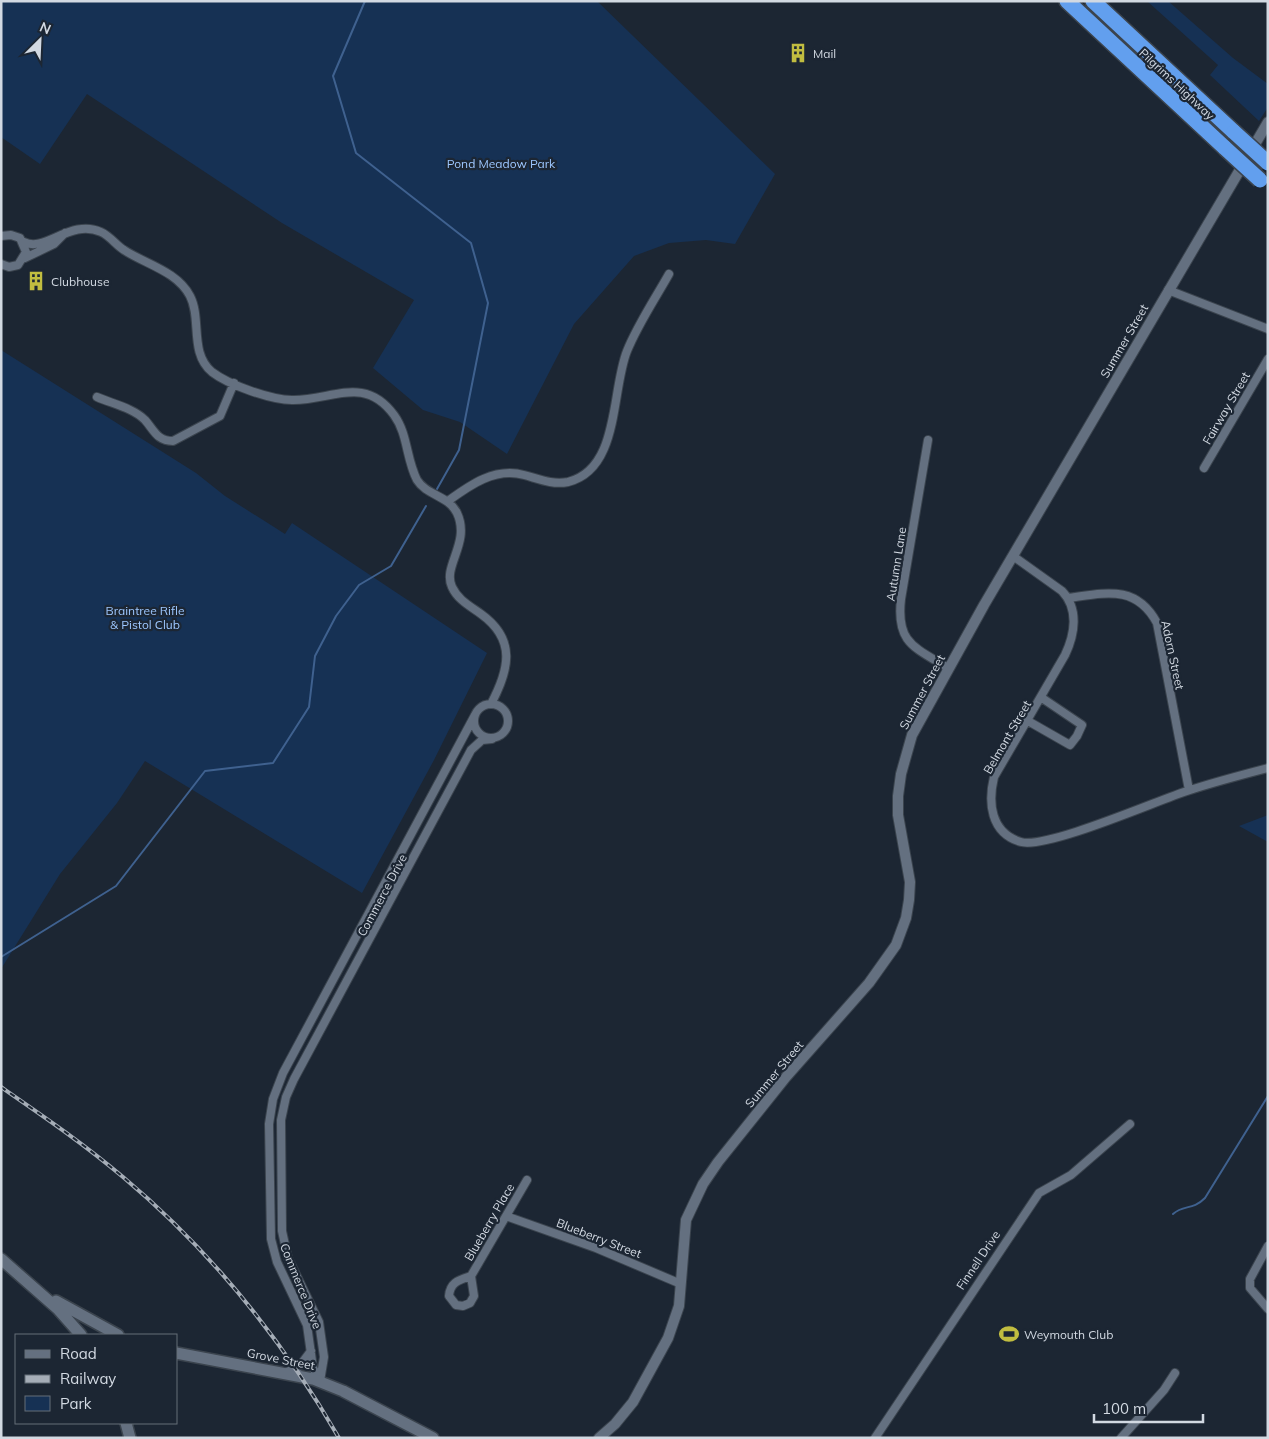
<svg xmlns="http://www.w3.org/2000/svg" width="1269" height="1439" font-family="Mulish,sans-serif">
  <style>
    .green { fill: #163154 }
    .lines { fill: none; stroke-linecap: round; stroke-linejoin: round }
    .stream { stroke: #3f618f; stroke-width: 2 }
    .minor-casing { stroke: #3b444e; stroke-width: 10 }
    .tertiary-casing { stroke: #3b444e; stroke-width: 12 }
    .secondary-casing { stroke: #3b444e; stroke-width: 14 }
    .motorway-casing { stroke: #3b444e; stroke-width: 18 }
    .minor { stroke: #647080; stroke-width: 8 }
    .tertiary { stroke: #647080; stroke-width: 10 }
    .secondary { stroke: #647080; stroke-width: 11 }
    .motorway { stroke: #629fee; stroke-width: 15 }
    .rail-casing { stroke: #a5adb7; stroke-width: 4 }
    .rail { stroke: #1c2633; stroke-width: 2; stroke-dasharray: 5.5; stroke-linecap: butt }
    .motorway-bridge-casing { stroke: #3b444e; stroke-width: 18; stroke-linecap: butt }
    .motorway-bridge { stroke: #629fee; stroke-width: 15 }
    .labels { text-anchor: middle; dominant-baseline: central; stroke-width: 4.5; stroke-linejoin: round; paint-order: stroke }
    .poi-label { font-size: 12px; fill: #d2d9e2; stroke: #1c2633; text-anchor: start }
    .street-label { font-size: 12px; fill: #d2d9e2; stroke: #1c2633 }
    .park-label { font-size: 12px; fill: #9dc7ff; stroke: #1c2633 }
  </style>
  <rect width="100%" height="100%" fill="#1c2633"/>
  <path class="green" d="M1 1H597L775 174 735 244 706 240 669 243 634 256 574 324 507 454 460 422 423 410 373 368 414 300 282 223 87 94 40 164 1 137Z
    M1147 1H1168L1233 58 1268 84V107L1259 121 1210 75 1218 65Z
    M1 350 196 473 225 496 285 534 292 523 487 653 434 760 362 893 145 761 117 803 60 874 1 969Z
    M1268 815V842L1239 826Z"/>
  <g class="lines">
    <path class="stream" d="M365 1 333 76 356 153 471 243 488 303 459 450 437 489
      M1 957 116 886 205 771 273 763 309 707 315 656 336 616 359 585 391 566 426 506
      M1173 1214C1184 1204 1192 1211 1205 1198L1268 1096"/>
    <defs>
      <path id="minor" d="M1 236 11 235 20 238 26 252 18 265 9 267 1 264
        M24 242C45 253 71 218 101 232 110 236 116 245 124 250 145 264 177 271 190 296 202 319 189 353 212 372 229 385 271 400 292 400 331 401 364 374 394 415 408 434 406 459 417 480 427 496 448 495 457 513 471 543 442 566 452 587 458 600 470 606 481 614 517 640 509 670 491 704
        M25 258 54 244 65 233
        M1168 290 1268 329
        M97 397C113 404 133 408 145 420 154 430 157 441 173 441L220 416 234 383
        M928 440 901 599C896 643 914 647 948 668
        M1204 468 1268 359
        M448 501C470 485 495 467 524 475 539 479 552 485 568 482 620 469 611 391 627 351 638 324 655 299 669 274
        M1013 556 1062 591C1079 609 1075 634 1065 655L994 777C988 802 990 833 1021 842 1047 849 1156 801 1187 791 1214 782 1241 775 1268 768
        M1068 598C1105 593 1136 584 1157 623L1189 790
        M474 721a17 17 0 1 1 34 0a17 17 0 1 1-34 0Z
        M1028 721 1070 745 1077 736 1082 725 1042 698
        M506 1216 596 1248 681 1284
        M1268 1246 1250 1279V1288L1268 1309
        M471 1276C459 1280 450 1282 449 1296L456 1305 463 1306 470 1303 474 1296 471 1276 527 1180
        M287 1372 299 1367 311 1351
        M320 1381 313 1368 307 1325 277 1262 271 1239 269 1124 273 1099 283 1073 475 715
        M320 1381 324 1357 319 1322 288 1258 282 1231 281 1120 286 1097 294 1079 471 750 482 740 492 739
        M875 1438 1039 1193 1071 1175 1130 1124
        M1121 1438 1164 1390 1175 1373"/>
      <path id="tertiary" d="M599 1438 615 1424 633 1402 668 1338 679 1306 686 1220 703 1184 718 1162 786 1077 869 983 896 945 906 918 909 900 910 882 898 815V796L901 774 912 735 984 605 1268 122"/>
      <path id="secondary" d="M1 1259 58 1309 81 1335
        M56 1301 118 1335
        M176 1353 313 1379 343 1391 433 1438
        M126 1423 130 1438"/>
      <path id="motorway" d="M1067 1 1225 148
        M1093 1 1234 132"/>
    </defs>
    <use href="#minor" class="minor-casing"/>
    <use href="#tertiary" class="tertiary-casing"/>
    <use href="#secondary" class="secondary-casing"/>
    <use href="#motorway" class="motorway-casing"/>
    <use href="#minor" class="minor"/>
    <use href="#tertiary" class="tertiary"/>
    <use href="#secondary" class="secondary"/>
    <use href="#motorway" class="motorway"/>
    <defs>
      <path id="rail" d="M1 1087C43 1116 84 1144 123 1177 210 1250 282 1339 339 1438"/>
    </defs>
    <use href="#rail" class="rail-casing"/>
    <use href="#rail" class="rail"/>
    <defs>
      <path id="motorway-bridge" d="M1234 132 1268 163
        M1225 148 1260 180"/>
    </defs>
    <use href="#motorway-bridge" class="motorway-bridge-casing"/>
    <use href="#motorway-bridge" class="motorway-bridge"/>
  </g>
  <defs>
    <symbol id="building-bare" viewBox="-9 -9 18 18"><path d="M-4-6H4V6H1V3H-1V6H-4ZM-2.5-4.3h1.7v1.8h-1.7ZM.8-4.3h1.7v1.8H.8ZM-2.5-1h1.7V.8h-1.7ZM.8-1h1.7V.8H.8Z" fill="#c1bd40" stroke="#1c2633" stroke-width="2.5" paint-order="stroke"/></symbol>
    <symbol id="stadium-bare" viewBox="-9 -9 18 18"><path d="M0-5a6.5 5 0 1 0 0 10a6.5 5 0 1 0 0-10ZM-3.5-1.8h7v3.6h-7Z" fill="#c1bd40" stroke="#1c2633" stroke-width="2.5" paint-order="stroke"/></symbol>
  </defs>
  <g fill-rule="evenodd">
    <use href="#building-bare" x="784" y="39" width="28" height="28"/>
    <use href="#building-bare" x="22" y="267" width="28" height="28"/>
    <use href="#stadium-bare" x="995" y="1320" width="28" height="28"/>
  </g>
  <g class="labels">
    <g class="poi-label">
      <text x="813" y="53">Mail</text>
      <text x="51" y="281">Clubhouse</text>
      <text x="1024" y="1334">Weymouth Club</text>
    </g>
    <g class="street-label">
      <text transform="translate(1177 84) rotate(43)">Pilgrims Highway</text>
      <text transform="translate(1124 341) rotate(-60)">Summer Street</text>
      <text transform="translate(1226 408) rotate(-60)">Fairway Street</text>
      <text transform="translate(896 564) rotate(-81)">Autumn Lane</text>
      <text transform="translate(1173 655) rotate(78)">Adorn Street</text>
      <text transform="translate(922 692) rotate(-62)">Summer Street</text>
      <text transform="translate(1007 737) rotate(-60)">Belmont Street</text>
      <text transform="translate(382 895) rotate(-62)">Commerce Drive</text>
      <text transform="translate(774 1074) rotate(-50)">Summer Street</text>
      <text transform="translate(489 1222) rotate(-60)">Blueberry Place</text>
      <text transform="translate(599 1238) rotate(21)">Blueberry Street</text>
      <text transform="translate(978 1260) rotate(-56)">Finnell Drive</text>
      <text transform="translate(301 1286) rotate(68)">Commerce Drive</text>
      <text transform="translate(281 1359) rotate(11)">Grove Street</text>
    </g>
    <g class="park-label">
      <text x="501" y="163">Pond Meadow Park</text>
      <text x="145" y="610">Braintree Rifle<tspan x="145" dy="14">&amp; Pistol Club</tspan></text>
    </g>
  </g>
  <rect width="1269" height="1439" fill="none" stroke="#d2d9e2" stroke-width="5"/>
  <rect x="15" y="1334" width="162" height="90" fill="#1c2633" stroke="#656e79"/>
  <rect x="25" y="1350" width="25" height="8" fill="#647080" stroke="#656e79"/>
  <text x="60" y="1359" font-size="15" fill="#d2d9e2">Road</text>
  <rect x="25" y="1375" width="25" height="8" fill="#a5adb7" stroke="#656e79"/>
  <text x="60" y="1384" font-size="15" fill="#d2d9e2">Railway</text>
  <rect x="25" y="1396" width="25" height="15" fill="#163154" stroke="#656e79"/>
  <text x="60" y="1409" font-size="15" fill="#d2d9e2">Park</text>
  <g transform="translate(40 40) rotate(24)" stroke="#1c2633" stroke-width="4" paint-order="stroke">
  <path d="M0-4L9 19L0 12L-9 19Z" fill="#d2d9e2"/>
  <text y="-8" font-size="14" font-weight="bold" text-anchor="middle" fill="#d2d9e2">N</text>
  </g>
  <path d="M1094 1414v8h109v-8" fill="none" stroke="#d2d9e2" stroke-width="2.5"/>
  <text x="1102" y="1414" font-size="15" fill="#d2d9e2" stroke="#1c2633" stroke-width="4" paint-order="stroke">100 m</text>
</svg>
